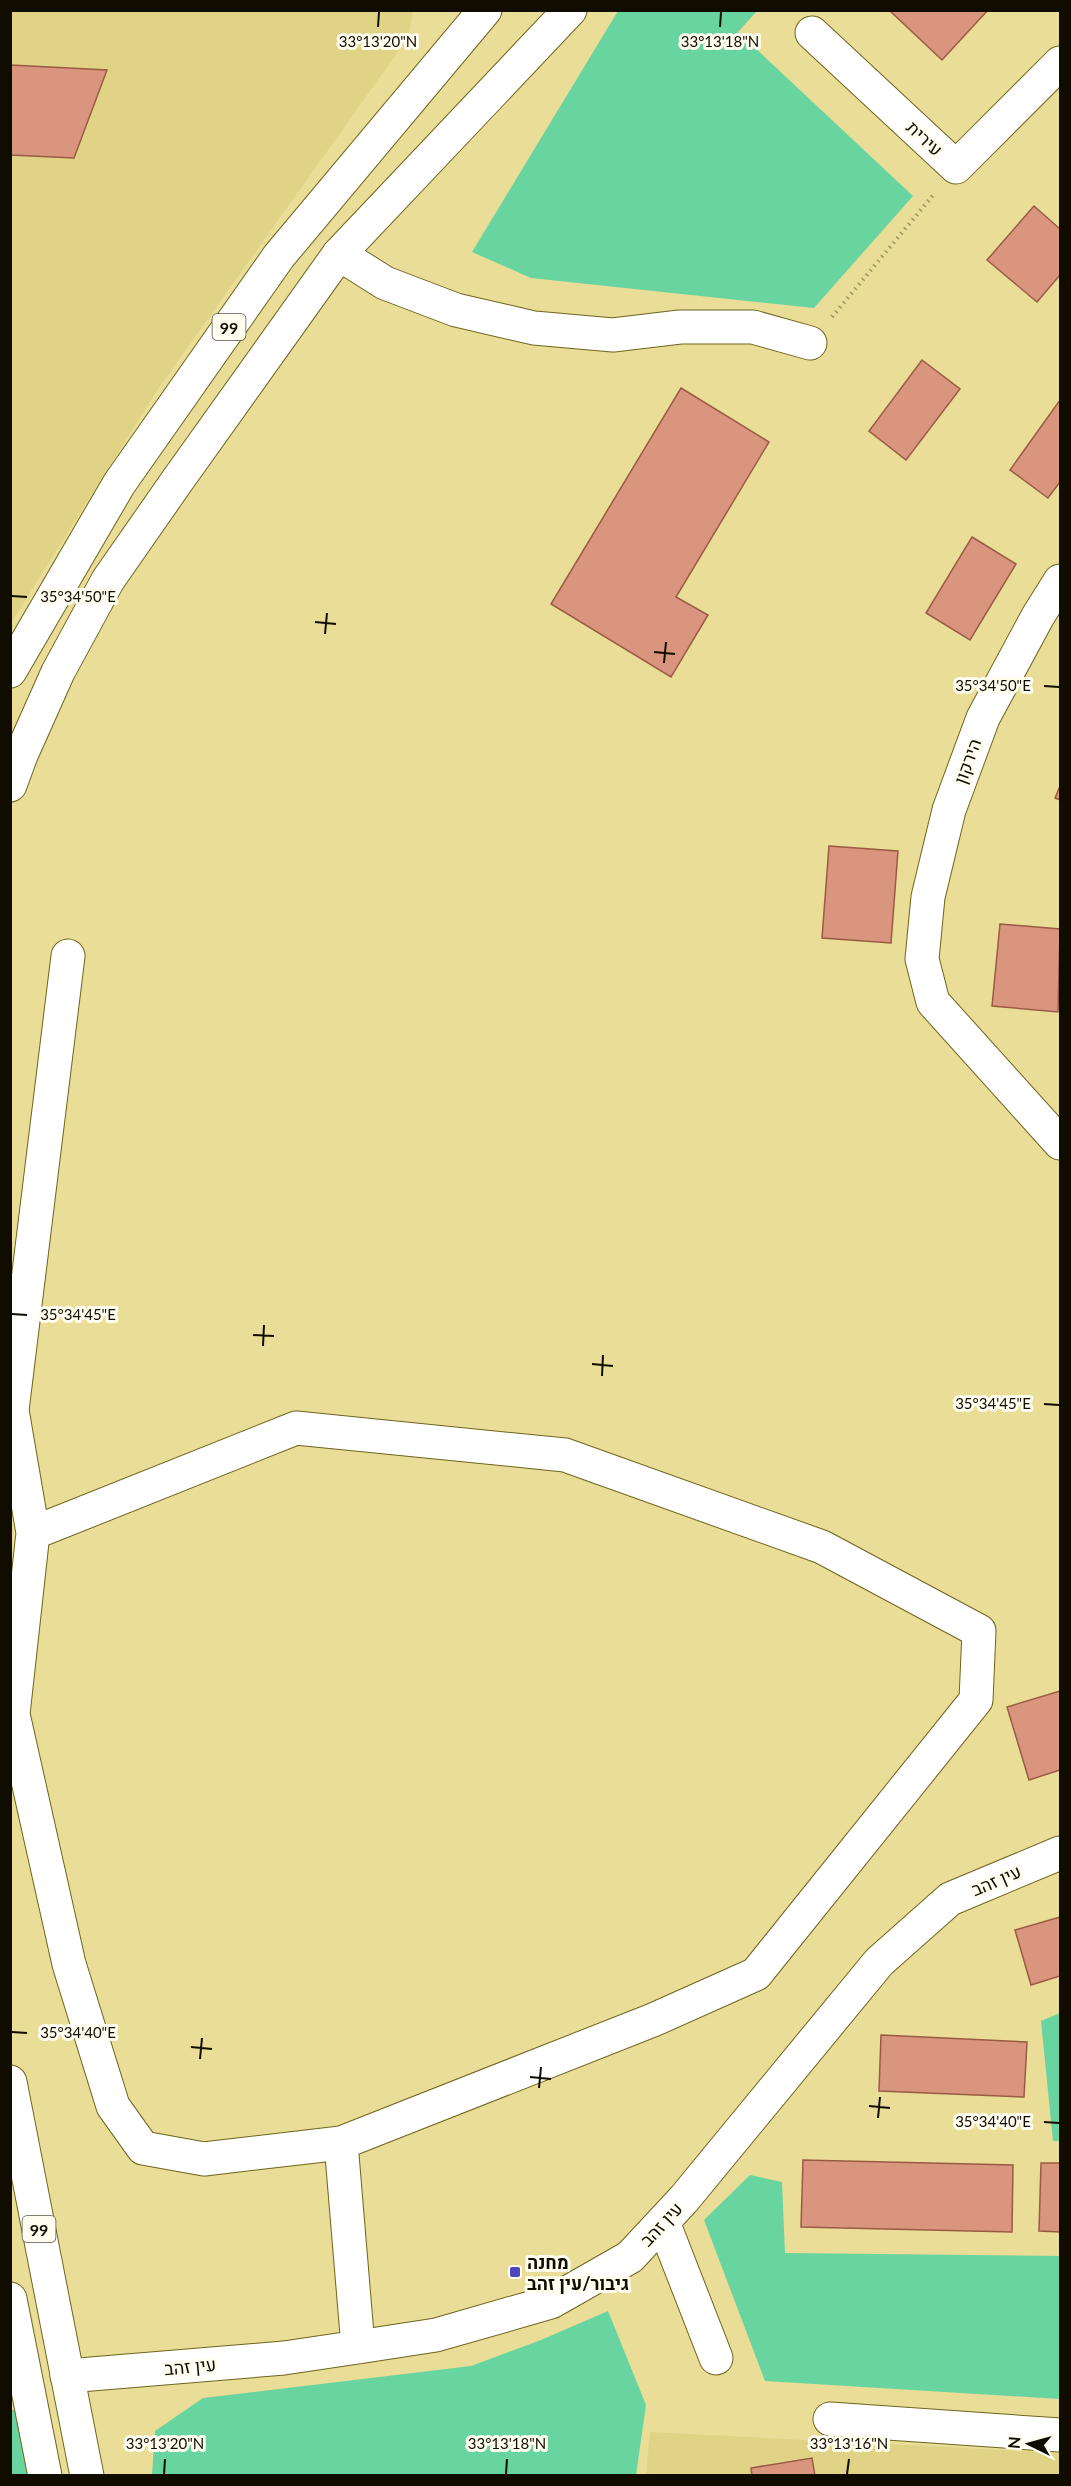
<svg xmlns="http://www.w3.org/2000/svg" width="1071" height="2486" font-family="Lato,Heebo,sans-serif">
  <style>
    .built { fill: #e0d385 }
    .green { fill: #68d49f }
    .building { fill: #d9957d; stroke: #9a5b45; stroke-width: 1.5 }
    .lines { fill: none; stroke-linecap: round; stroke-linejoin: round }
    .minor-casing { stroke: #6f641d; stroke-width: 35 }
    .highway-casing { stroke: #6f641d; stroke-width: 35 }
    .path { stroke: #9e9463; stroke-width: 4; stroke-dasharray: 1.5 4.5; stroke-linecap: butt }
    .minor { stroke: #fff; stroke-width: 33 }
    .highway { stroke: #fff; stroke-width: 33 }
    .ticks { fill: none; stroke: #110c00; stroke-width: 2 }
    .poi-dot { fill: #4f47be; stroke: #fffdef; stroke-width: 2 }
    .labels { text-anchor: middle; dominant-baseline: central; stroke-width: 6; stroke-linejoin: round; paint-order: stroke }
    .shield { fill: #fffdef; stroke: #585448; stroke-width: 1.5 }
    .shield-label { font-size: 16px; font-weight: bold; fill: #110c00 }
    .street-label { font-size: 18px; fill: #110c00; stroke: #fffdef }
    .poi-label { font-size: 18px; font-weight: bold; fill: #110c00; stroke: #fffdef; text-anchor: start }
    .ticks-label { font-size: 15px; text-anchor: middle; fill: #110c00; stroke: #fffdef; stroke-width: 6; stroke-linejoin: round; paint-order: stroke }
  </style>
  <rect width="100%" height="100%" fill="#e9dd97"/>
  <path class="built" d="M11 11H413L409 36 158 389 11 623Z
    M650 2432 1060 2453V2475L646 2476Z"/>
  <path class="green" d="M618 11H757L738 32 913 196 814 308 531 278 472 252Z
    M1060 2013V2141H1053L1041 2021Z
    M750 2175 782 2182 785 2253 1060 2256V2399L765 2381 704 2220Z
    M608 2311 646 2405 636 2475H152L155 2431 203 2398 471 2366 541 2340Z
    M10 2410H24L37 2475H11Z"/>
  <path class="building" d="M889 10H988L942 60Z
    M10 65 107 70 74 158 10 155Z
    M1034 206 1060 229V275L1037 302 987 260Z
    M922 360 960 389 906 460 869 431Z
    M681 388 769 442 676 597 708 615 671 677 551 604Z
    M1060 400V482L1048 498 1010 470Z
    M972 537 1016 564 970 640 926 613Z
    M1060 786V800L1055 798Z
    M829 846 898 851 891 943 822 938Z
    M1000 924 1060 929 1058 1012 992 1006Z
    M1060 1691V1770L1029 1780 1007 1707Z
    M1060 1917V1976L1031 1985 1015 1930Z
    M881 2035 1027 2042 1024 2097 879 2091Z
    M803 2160 1013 2165 1012 2232 801 2227Z
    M1041 2163H1060V2232L1039 2231Z
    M812 2458 815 2476H752L751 2468Z"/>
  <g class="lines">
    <defs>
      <path id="minor" d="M812 33 956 167 1060 63
        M339 254 385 283 456 310 534 328 613 335 680 327H753L810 343
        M1060 581 1038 616 983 718 949 810 928 897 922 959 933 1002 1060 1143
        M33 1533 296 1428 565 1455 822 1547 979 1631 976 1700 756 1974 653 2020 341 2143 204 2159 143 2148 113 2106 69 1964 13 1714 33 1533 12 1410 68 956
        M341 2143 358 2347
        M663 2222 716 2358
        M67 2376 284 2358 358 2347 436 2335 551 2302 630 2257 684 2199 879 1962 950 1899 1060 1853
        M830 2419 1060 2435"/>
      <path id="highway" d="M10 671 119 484 279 256 485 10
        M10 785 21 755 58 672 108 580 177 481 339 254 570 10
        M10 2082 87 2476
        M10 2299 45 2476"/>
    </defs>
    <use href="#minor" class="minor-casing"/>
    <use href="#highway" class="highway-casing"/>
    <path class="path" d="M832 317 934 194"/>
    <use href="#minor" class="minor"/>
    <use href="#highway" class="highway"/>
  </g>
  <path class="ticks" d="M378 27 379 12M720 27 721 12M12 596 27 597M315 622 336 624M325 634 327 613M654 652 675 654M664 663 666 642M1044 686 1059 687M12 1314 27 1315M253 1335 274 1336M263 1346 264 1325M592 1364 613 1366M602 1376 603 1355M1044 1404 1059 1405M12 2032 27 2033M191 2047 212 2049M200 2059 202 2038M530 2077 551 2079M539 2088 541 2067M869 2106 890 2108M878 2118 880 2097M1044 2122 1059 2123M164 2474 165 2459M506 2474 507 2459M847 2474 849 2459"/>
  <rect class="poi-dot" x="509" y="2266" width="12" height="12" rx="3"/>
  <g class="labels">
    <g class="shield">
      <rect x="212.5" y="314" width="33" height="26" rx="4.5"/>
      <rect x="22.5" y="2216" width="33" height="26" rx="4.5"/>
    </g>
    <g class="shield-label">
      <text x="229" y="327">99</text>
      <text x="39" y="2229">99</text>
    </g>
    <g class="street-label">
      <text transform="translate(925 138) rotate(43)">עירית</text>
      <text transform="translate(967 761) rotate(-70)">הירקון</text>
      <text transform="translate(996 1880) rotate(-23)">עין זהב</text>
      <text transform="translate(661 2224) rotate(-47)">עין זהב</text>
      <text transform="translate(190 2366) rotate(-5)">עין זהב</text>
    </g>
    <g class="poi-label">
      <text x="527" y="2262">מחנה<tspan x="527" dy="21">גיבור/עין זהב</tspan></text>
    </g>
  </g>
  <g class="ticks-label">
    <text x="378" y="47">33°13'20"N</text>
    <text x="720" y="47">33°13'18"N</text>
    <text x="78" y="602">35°34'50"E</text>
    <text x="993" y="691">35°34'50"E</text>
    <text x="78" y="1320">35°34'45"E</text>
    <text x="993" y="1409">35°34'45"E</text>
    <text x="78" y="2038">35°34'40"E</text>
    <text x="993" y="2127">35°34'40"E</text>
    <text x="165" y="2449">33°13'20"N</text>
    <text x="507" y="2449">33°13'18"N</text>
    <text x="849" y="2449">33°13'16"N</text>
  </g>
  <rect width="1071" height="2486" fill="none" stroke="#110c00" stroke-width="24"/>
  <g transform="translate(1029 2444) rotate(275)" stroke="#fffdef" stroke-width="4.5" paint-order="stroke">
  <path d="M0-4.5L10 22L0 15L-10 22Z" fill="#110c00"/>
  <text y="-9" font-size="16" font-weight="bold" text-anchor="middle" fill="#110c00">N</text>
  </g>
</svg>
